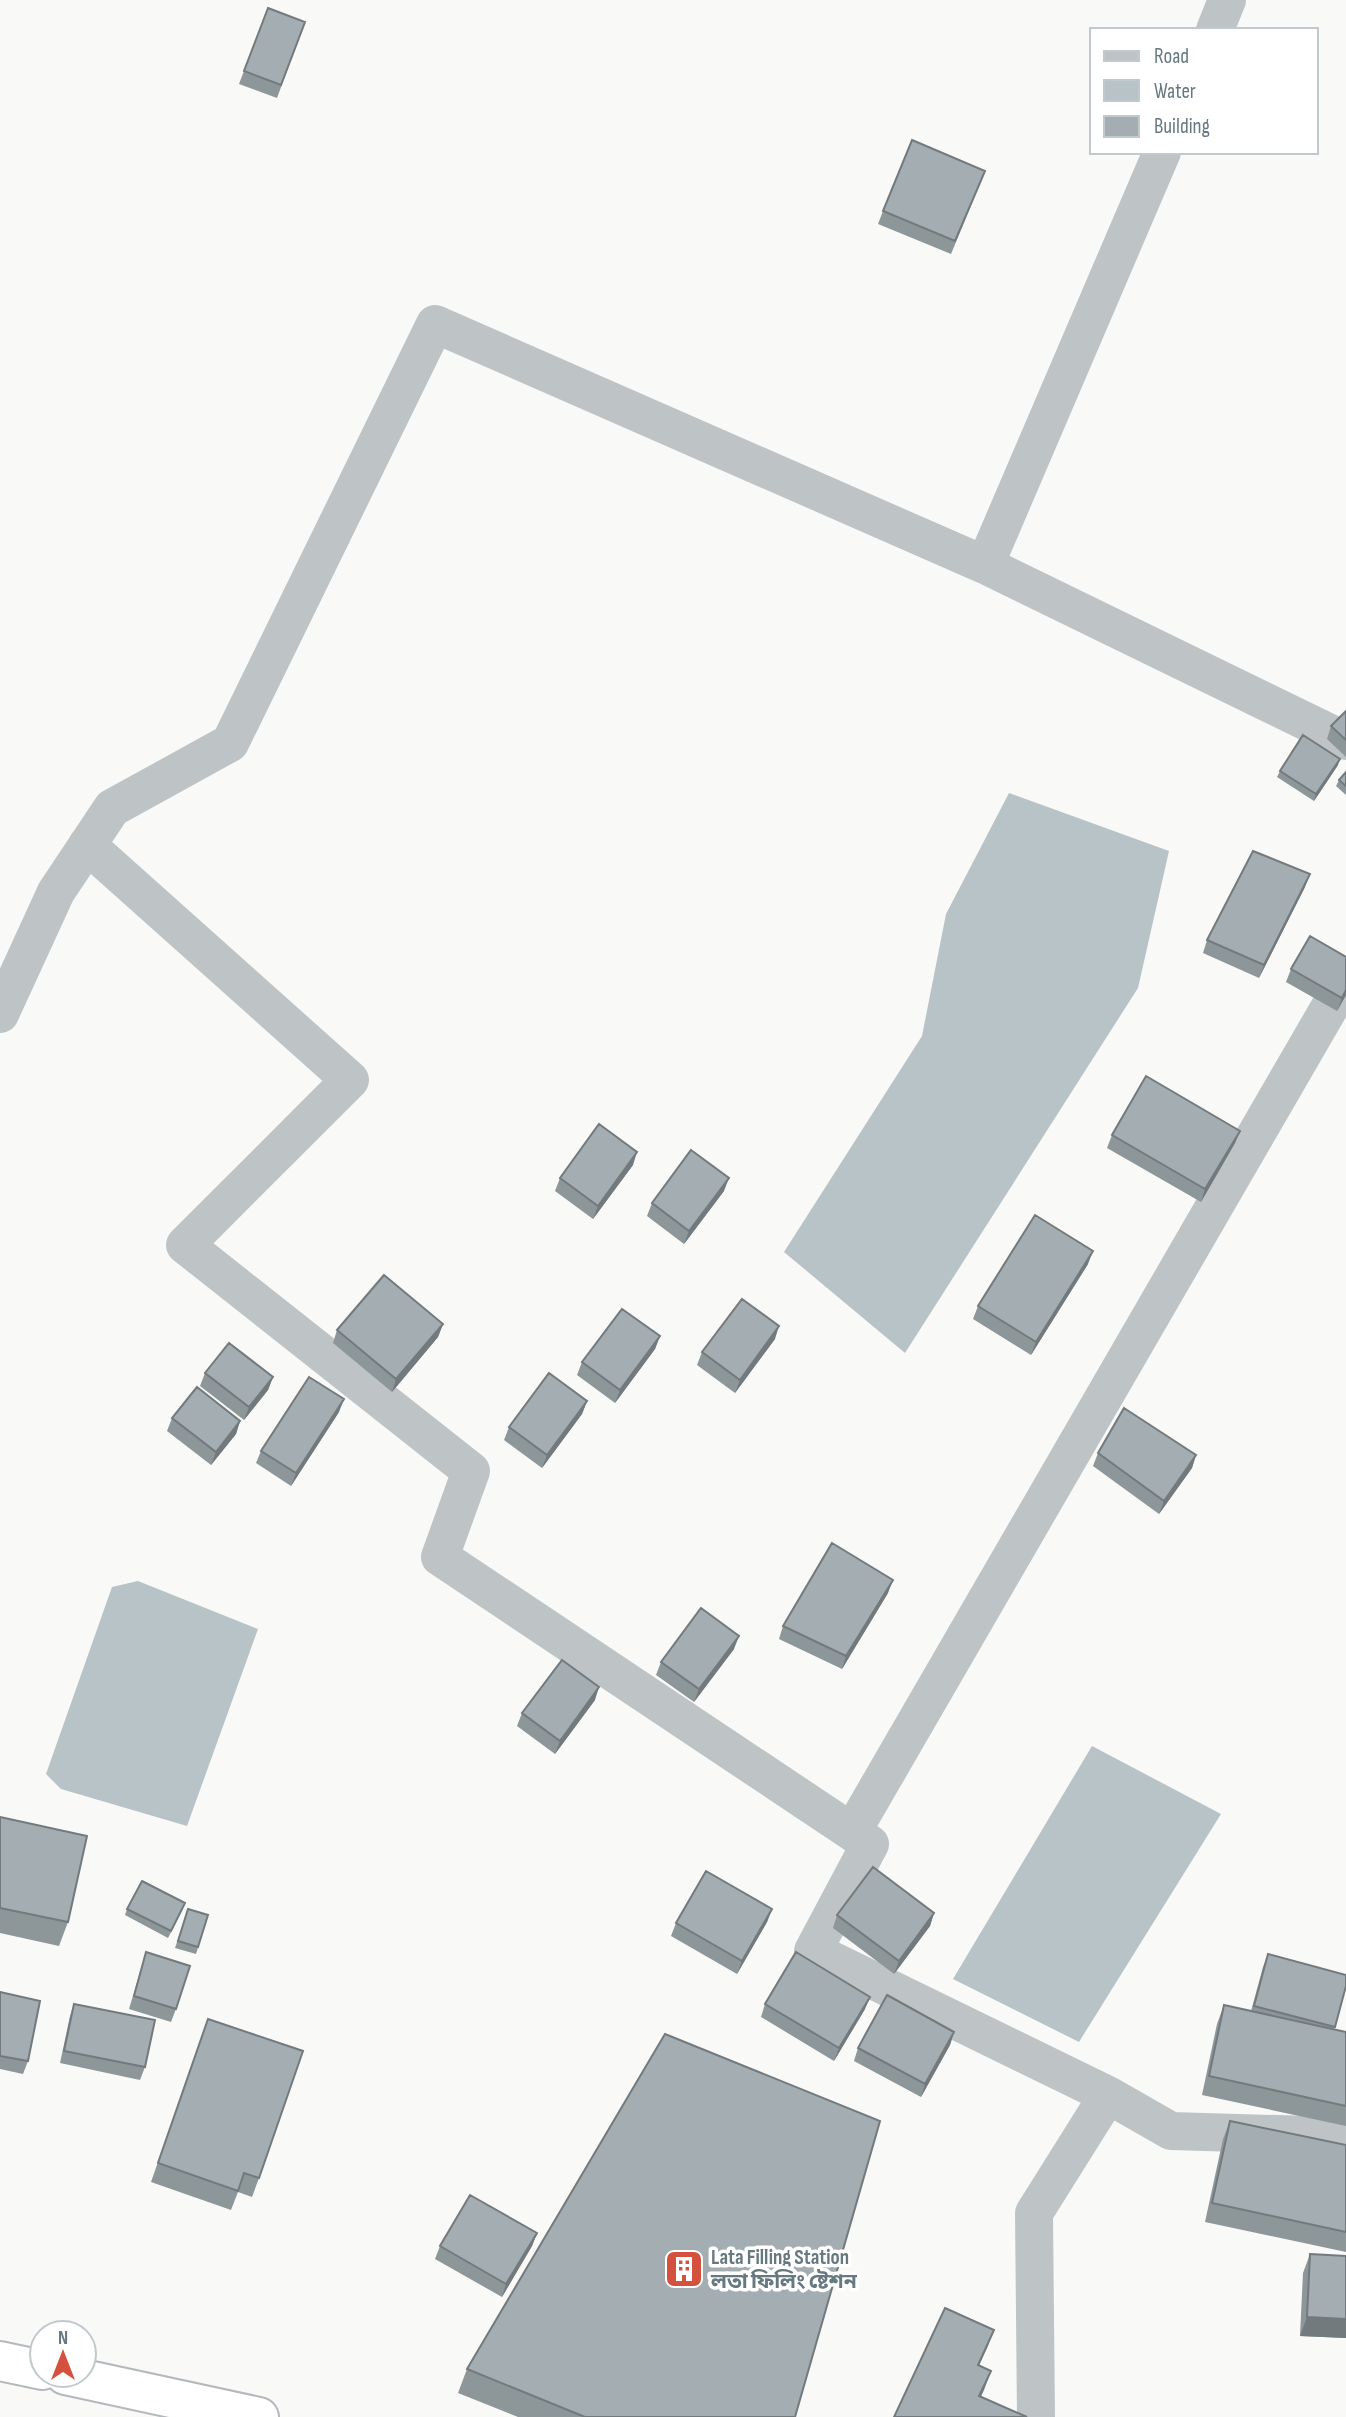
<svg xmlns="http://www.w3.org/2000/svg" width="1346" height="2417" font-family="'Sofia Sans Condensed','Noto Sans Bengali',sans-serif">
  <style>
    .water { fill: #b7c3c6 }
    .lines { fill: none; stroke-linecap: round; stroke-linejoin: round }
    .trunk-casing { stroke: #b4b9bb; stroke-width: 42 }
    .minor { stroke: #bec4c6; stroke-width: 38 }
    .trunk { stroke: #fff; stroke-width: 38 }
    .wall { fill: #8d9699 }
    .shaded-wall { fill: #737a7d }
    .building { fill: #a4aeb2; stroke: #737a7d; stroke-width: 2 }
    .labels { text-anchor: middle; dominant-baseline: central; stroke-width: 7; stroke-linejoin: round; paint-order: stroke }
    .poi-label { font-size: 21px; font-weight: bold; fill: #667880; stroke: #fff; text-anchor: start }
  </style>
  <rect width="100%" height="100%" fill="#f9f9f8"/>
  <path class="water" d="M1009 793 1169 851 1138 988 905 1353 784 1252 922 1036 946 914Z
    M138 1581 258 1629 187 1826 61 1789 46 1774 112 1587Z
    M1092 1746 1221 1814 1079 2042 953 1979Z"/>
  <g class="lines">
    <defs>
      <path id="trunk" d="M0 2361 42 2370
        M65 2375 259 2417"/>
    </defs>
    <use href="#trunk" class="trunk-casing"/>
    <path class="minor" d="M1215 30 1227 0
      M985 565 1346 741
      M87 845 350 1080 185 1245 471 1471 440 1557 870 1844 813 1951 1108 2095 1034 2213 1036 2417
      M0 1014 56 892 112 808 230 743 435 324 985 565 1162 152
      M852 1832 1346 979
      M1108 2095 1171 2131 1346 2136"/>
    <use href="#trunk" class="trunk"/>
  </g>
  <path class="wall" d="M268 8 305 22 277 98 239 84Z
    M980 184 951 254 878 224 883 211Z
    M1346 711V757L1327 739 1331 726Z
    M1338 765 1314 801 1277 777 1280 771Z
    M1346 772V795L1336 786 1339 780Z
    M1305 887 1259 978 1203 953 1207 940Z
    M1291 969 1346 995 1337 1011 1286 982Z
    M1240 1131 1235 1143 1201 1202 1107 1148 1112 1135Z
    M633 1165 593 1219 555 1191 560 1178Z
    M724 1191 684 1244 647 1216 652 1203Z
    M1088 1264 1031 1355 973 1319 978 1306Z
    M443 1324 438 1337 392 1392 333 1343 337 1330Z
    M660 1336 655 1349 615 1403 577 1375 582 1362Z
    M775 1339 735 1393 697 1365 702 1352Z
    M205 1373 273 1377 268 1390 244 1420 200 1386Z
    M587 1401 582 1414 542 1468 504 1440 509 1427Z
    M339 1412 291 1486 256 1463 261 1451Z
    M172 1418 240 1421 236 1434 211 1465 167 1431Z
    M1098 1453 1196 1455 1192 1468 1159 1514 1093 1466Z
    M888 1593 842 1669 779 1639 783 1626Z
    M734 1649 694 1702 656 1675 661 1662Z
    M595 1700 555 1754 517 1726 522 1713Z
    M0 1817 68 1922 59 1946 0 1933Z
    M127 1909H183L168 1938 125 1915Z
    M188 1909 208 1915 196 1954 175 1948Z
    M772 1909 767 1922 737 1974 671 1936 676 1923Z
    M934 1913 930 1926 894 1974 833 1928 837 1915Z
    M146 1952 176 2009 171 2022 129 2009Z
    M1268 1954 1346 1986 1334 2029 1346 2032V2126L1202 2095 1217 2024 1224 2005 1251 2011 1263 1967Z
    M0 1992 28 2061 23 2074 0 2069Z
    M74 2004 145 2067 140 2080 60 2063 70 2016Z
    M765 2004 865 2009 834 2061 761 2017Z
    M208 2019 259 2178 252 2197 238 2192 231 2210 151 2182Z
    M954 2032 950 2045 921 2097 854 2061 858 2048Z
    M1230 2121 1346 2145V2252L1205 2222 1223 2139Z
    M537 2233 532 2246 502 2297 435 2259 440 2246Z
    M1310 2254 1346 2256V2338L1300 2336 1303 2273Z
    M467 2369 795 2417H518L458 2393Z"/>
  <path class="shaded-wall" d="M1340 759 1338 765 1314 801 1316 794Z
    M1310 874 1305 887 1259 978 1264 965Z
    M1346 990V995L1337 1011 1342 998Z
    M1240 1131 1235 1143 1201 1202 1205 1189Z
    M637 1152 633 1165 593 1219 598 1206Z
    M729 1178 724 1191 684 1244 689 1231Z
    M1093 1251 1088 1264 1031 1355 1036 1342Z
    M443 1324 438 1337 392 1392 396 1379Z
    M779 1326 775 1339 735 1393 740 1380Z
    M660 1336 655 1349 615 1403 620 1390Z
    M273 1377 268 1390 244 1420 249 1407Z
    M344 1399 339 1412 291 1486 296 1473Z
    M587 1401 582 1414 542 1468 547 1455Z
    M240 1421 236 1434 211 1465 216 1452Z
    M1196 1455 1192 1468 1159 1514 1164 1501Z
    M893 1580 888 1593 842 1669 846 1656Z
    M739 1636 734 1649 694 1702 699 1689Z
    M599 1687 595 1700 555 1754 560 1741Z
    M772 1909 767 1922 737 1974 742 1961Z
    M934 1913 930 1926 894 1974 899 1961Z
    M870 1997 865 2009 834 2061 839 2048Z
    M954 2032 950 2045 921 2097 925 2084Z
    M537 2233 532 2246 502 2297 506 2284Z
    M1307 2317 1346 2319V2338L1300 2336Z
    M994 2330 987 2348 971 2383 978 2365Z
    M991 2371 984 2390 973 2414 979 2396Z"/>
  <path class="building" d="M268 8 305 22 281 85 244 71Z
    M912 140 985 171 955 241 883 211Z
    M1346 711V740L1331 726Z
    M1303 735 1340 759 1316 794 1280 771Z
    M1346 772V786L1339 780Z
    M1253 851 1310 874 1264 965 1207 940Z
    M1310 936 1346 957V990L1342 998 1291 969Z
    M1146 1076 1240 1131 1205 1189 1112 1135Z
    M599 1124 637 1152 598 1206 560 1178Z
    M691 1150 729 1178 689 1231 652 1203Z
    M1035 1215 1093 1251 1036 1342 978 1306Z
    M384 1275 443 1324 396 1379 337 1330Z
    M742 1299 779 1326 740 1380 702 1352Z
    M622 1309 660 1336 620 1390 582 1362Z
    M229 1343 273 1377 249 1407 205 1373Z
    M549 1373 587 1401 547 1455 509 1427Z
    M309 1377 344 1399 296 1473 261 1451Z
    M197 1387 240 1421 216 1452 172 1418Z
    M1124 1408 1196 1455 1164 1501 1098 1453Z
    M832 1543 893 1580 846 1656 783 1626Z
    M701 1608 739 1636 699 1689 661 1662Z
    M562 1660 599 1687 560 1741 522 1713Z
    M0 1817 87 1836 68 1922 0 1908Z
    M873 1867 934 1913 899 1961 837 1915Z
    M706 1871 772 1909 742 1961 676 1923Z
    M142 1881 185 1903 171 1931 127 1909Z
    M188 1909 208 1915 198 1947 178 1941Z
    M146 1952 190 1966 176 2009 134 1996Z
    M796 1952 870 1997 839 2048 765 2004Z
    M1268 1954 1346 1975V1986L1335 2027 1254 2006Z
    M0 1992 40 2001 28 2061 0 2056Z
    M887 1995 954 2032 925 2084 858 2048Z
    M74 2004 155 2020 145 2067 64 2051Z
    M1224 2005 1346 2032V2106L1209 2076Z
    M208 2019 303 2051 259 2178 244 2173 238 2191 158 2163Z
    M665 2034 880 2121 795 2417H585L467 2369Z
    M1230 2121 1346 2145V2232L1212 2203Z
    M470 2195 537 2233 506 2284 440 2246Z
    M1310 2254 1346 2256V2319L1307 2317Z
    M945 2308 994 2330 978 2365 991 2371 979 2396 1027 2417H894Z"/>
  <defs>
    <symbol id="building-square" viewBox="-11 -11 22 22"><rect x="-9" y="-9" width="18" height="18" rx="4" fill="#d4513d" stroke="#fff"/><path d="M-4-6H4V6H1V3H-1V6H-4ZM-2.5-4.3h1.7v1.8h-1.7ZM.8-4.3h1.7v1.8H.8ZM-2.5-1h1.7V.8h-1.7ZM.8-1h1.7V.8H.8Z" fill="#fff"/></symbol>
  </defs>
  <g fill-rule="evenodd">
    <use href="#building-square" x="662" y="2247" width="44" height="44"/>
  </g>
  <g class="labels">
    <g class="poi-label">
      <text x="711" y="2257">Lata Filling Station<tspan x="711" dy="24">লতা ফিলিং ষ্টেশন</tspan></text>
    </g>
  </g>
  <rect x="1090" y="28" width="228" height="126" fill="#ffffff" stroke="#c2c9cc" stroke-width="2"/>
  <rect x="1104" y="51" width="35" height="10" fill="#bec4c6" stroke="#c2c9cc" stroke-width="2"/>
  <text x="1154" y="63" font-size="21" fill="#667880">Road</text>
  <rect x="1104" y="80" width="35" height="21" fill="#b7c3c6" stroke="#c2c9cc" stroke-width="2"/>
  <text x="1154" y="98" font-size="21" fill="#667880">Water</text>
  <rect x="1104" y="116" width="35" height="21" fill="#a4aeb2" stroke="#c2c9cc" stroke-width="2"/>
  <text x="1154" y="133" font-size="21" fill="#667880">Building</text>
  <g transform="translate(63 2354)"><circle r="33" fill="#ffffff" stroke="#c2c9cc" stroke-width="2"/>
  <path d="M0-5L12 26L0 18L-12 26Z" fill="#d4513d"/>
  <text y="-10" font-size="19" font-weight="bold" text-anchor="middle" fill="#667880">N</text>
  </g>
</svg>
